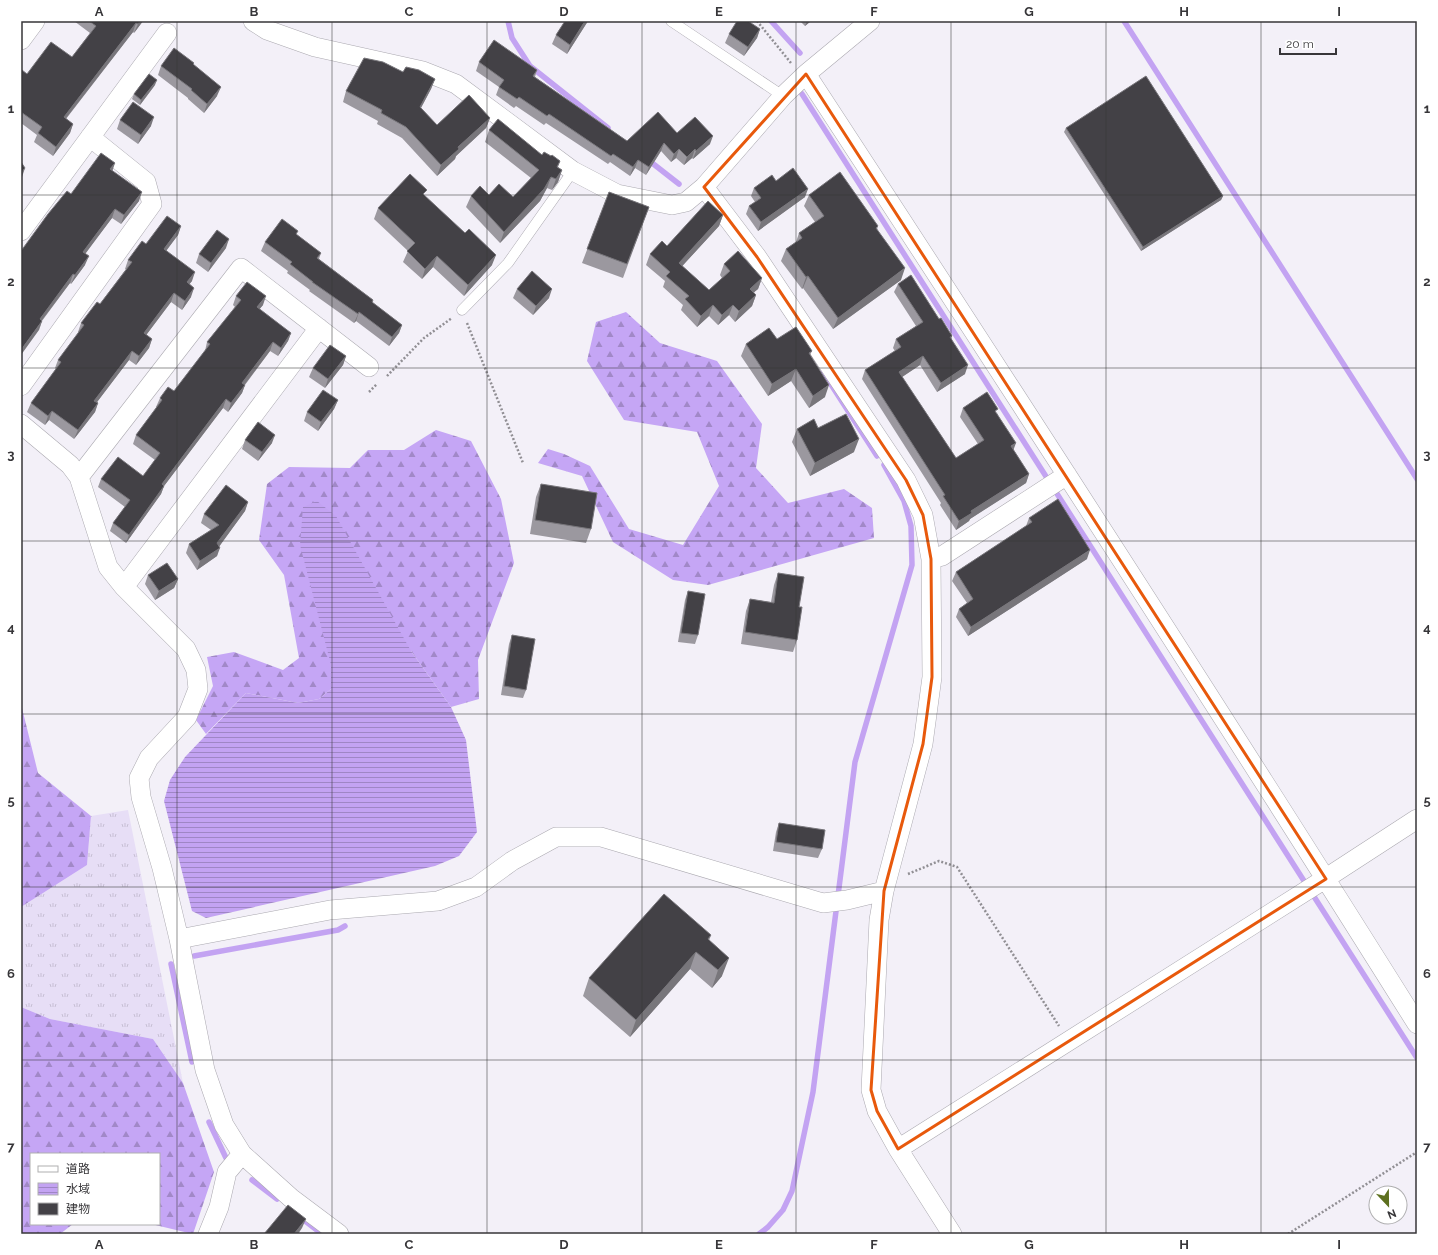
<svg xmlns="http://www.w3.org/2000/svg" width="1438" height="1255" font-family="Raleway,'Noto Sans JP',sans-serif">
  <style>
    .grass { fill: url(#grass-tufts) }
    .forest { fill: url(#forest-firs) }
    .water { fill: url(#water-rules) }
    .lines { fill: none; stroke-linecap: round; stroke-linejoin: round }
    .stream { stroke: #c3a3f2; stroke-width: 5.5 }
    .service-casing { stroke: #aba9b0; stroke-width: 11 }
    .minor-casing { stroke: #aba9b0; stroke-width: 20 }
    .path { stroke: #918f94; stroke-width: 2.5; stroke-dasharray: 2 2; stroke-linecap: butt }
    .service { stroke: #fff; stroke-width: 10 }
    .minor { stroke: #fff; stroke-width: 19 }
    .wall { fill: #9b989f }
    .shaded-wall { fill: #78767b }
    .building { fill: #434146; stroke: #78767b }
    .marked { fill: none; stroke: #e8590c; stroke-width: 3; stroke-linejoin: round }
    .grid { fill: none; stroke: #373639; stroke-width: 1; stroke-opacity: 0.55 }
    .neatline { fill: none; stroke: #373639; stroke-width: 1.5 }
    .grid-label { font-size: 13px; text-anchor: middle; font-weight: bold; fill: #373639 }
  </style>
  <defs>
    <pattern id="grass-tufts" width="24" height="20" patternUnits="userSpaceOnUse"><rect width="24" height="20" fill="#e7def6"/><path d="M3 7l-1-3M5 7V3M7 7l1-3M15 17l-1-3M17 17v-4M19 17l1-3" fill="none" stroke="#c7bfd4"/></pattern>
    <pattern id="forest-firs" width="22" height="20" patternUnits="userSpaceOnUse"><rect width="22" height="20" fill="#c5a6f5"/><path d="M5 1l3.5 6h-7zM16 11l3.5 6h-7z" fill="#a188c7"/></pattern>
    <pattern id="water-rules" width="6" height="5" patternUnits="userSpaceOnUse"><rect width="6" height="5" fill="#c3a3f2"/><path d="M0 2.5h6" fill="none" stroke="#9f86c5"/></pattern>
  </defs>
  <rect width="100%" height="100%" fill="#f3f0f8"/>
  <path class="grass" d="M128 810 183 1083 153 1039 50 1019 21 1007V907L87 865 91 816Z"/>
  <path class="forest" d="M626 312 660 343 717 361 762 424 756 468 788 503 844 489 872 508 874 538 708 585 673 580 613 542 582 476 538 463 548 449 564 454 590 466 629 529 683 545 719 486 697 432 624 420 587 361 596 322Z
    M436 430 471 441 501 499 514 563 478 660 479 699 451 707 411 651 331 665V689L319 699 298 703 246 693 206 734 196 720 213 686 207 657 234 652 283 670 299 658 284 575 259 540 267 484 289 467 350 468 368 450H404Z
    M21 704 38 773 91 816 87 865 21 907Z
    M21 1007 50 1019 153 1039 183 1083 214 1172 193 1234 151 1224H159V1154H31V1224H73L60 1234H21Z"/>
  <path class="water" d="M317 501 336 516 411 651 451 707 466 740 477 832 459 856 435 866 206 918 192 911 164 801 170 780 185 757 246 693 298 703 319 699 331 689V665L300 545 303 507Z"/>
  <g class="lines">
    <path class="stream" d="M508 21 512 38 530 66 608 128
      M771 21 800 53
      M1124 21 1417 479
      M802 94 1417 1058
      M647 159 679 184
      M823 372 877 456
      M194 956 338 930 345 926
      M171 964 192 1062
      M209 1122 226 1158
      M252 1180 277 1199
      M300 1217 322 1234
      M759 1234 768 1227 783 1210 792 1191 813 1092 855 762 912 565 911 526 904 501 884 465"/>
    <defs>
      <path id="service" d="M671 21 783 96
        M462 310 508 263 573 171"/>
      <path id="minor" d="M253 21 267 30 315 47 423 71 456 84 573 171 617 194 672 205 686 202 704 187 783 96 806 74 870 21
        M21 40 35 21
        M806 74C1012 389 1217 705 1417 1024
        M704 187 757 257 906 480 923 515 931 559 932 677 923 744 884 891 879 920 871 1090 877 1111 898 1149 952 1234
        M21 231 167 33
        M21 386 152 204 146 182 90 137
        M21 424 70 465 79 477 108 567 124 587 186 649 196 670 198 689 187 717 149 758 139 778 141 797 162 868 179 939 205 1070 224 1125 242 1154 291 1198 339 1234
        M79 477 241 268 369 367
        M931 559 942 556 1067 475
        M124 587 319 328
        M179 939 330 910 438 901 476 887 512 861 556 837H601L823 903 847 900 884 891
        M898 1149 1317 884 1417 819
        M208 1234 219 1207 227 1172 242 1154"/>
    </defs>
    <use href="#service" class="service-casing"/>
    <use href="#minor" class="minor-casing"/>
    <path class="path" d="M757 21 791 63
      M467 323 523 463
      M387 376 424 338 452 318
      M369 392 377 384
      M908 874 939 861 957 867 1059 1026
      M1288 1234 1417 1152"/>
    <use href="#service" class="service"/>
    <use href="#minor" class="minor"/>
  </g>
  <path class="wall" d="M74 21H143L134 33 133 32 66 119 73 124 70 133 53 156 34 142 37 135 21 123V71L27 74 72 57 90 33Z
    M565 21H588L567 54 552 44 556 35Z
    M800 21H811L805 26Z
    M760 29 757 38 744 56 725 43 729 34Z
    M479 62 537 70 535 77 627 141 677 133 710 144 693 159 692 158 684 165 676 158 671 162 661 151 646 175 635 168 630 176 610 162 608 164 546 123 544 125 516 106 514 108 496 95 499 87 476 71Z
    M194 65 217 96 204 113 188 99V98L158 75 161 66Z
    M403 72 435 79 431 89 421 108 437 125 490 118 486 128 456 156 455 159 437 176 402 138 377 124 378 121 343 102 346 91Z
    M155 85 140 105 132 99 134 94Z
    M120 120 151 126 138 144 117 129Z
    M1066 128 1223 196 1221 200 1141 251 1064 132Z
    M489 130 542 155 560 161 558 167 562 170 558 182 552 190 547 188 540 201 500 243 466 207 471 196 513 197 531 178 485 142Z
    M112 170 139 201 121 224 112 218 85 253V265L71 284 70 283 42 321 39 330 71 194Z
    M776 181 805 197 758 231 746 214 749 206 755 202 751 196 754 188Z
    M609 192 649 207 623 278 582 263Z
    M809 195 878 226 877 230 901 280 833 329 803 288 802 289 781 261 786 249 796 242 799 233 815 222 804 206Z
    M425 196 492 265 464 296 433 267 422 279 403 262 408 251 374 219 378 208Z
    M723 215 719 226 682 266 709 290 722 278 720 275 724 264 762 278 758 289 754 292 756 295 752 306 735 322 729 315 718 325 709 316 697 327 681 310 683 305 663 287 665 281 646 265 650 254 667 246Z
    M181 226 178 235 166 250 192 281 189 284 191 297 182 310 171 302 146 335 152 339 149 348 136 365 129 360 97 402 98 403 95 412 74 439 49 420 45 425 27 412 31 403 56 369 55 368 58 360 79 332H78L81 323 100 304 126 269H125L128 260 146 244Z
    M297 235 321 253 319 259 373 300V303L402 325 399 333 389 346 356 321 354 323 309 291 310 290 287 273 288 271 261 251 265 242Z
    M226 248 208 272 196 263 199 254Z
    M898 284 939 319 952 336 951 339 965 374 937 392 920 365 902 377 956 458 978 444 960 417 963 408 997 413 1013 449 1029 474 1026 483 970 519 969 521 956 530 940 505 941 503 862 379 865 370 895 351 893 348 896 339 916 326 894 292Z
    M517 289 549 298 533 315 513 298Z
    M236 296 263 305 259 309 291 333 288 341 278 356 270 351 245 385 242 393 228 412 223 408 164 486 161 494 126 543 110 531 113 523 125 507 98 487 101 479 143 476 155 460 133 444 136 435 157 407H156L160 398 174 391 205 351 207 342 235 307 233 305Z
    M777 339 812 351 810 355 825 397 809 408 791 381 768 396 741 356 746 344Z
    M346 356 343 365 325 388 309 377 313 368Z
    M338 400 334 409 318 431 304 421 307 412Z
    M818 428 854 452 810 476 792 442 797 429Z
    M245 440 272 443 258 461 242 449Z
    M541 484 591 529 586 543 530 534 536 497Z
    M248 502 245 511 219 546 217 556 197 570 186 553 189 544 211 530 201 523 204 514Z
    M1029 518 1087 559 968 636 956 617 959 609 967 603 952 581 956 572 1026 526Z
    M778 573 799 607 797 640 793 652 741 644 746 611 750 599 771 602 774 585Z
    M148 575 178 579 174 588 155 600 145 584Z
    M688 591 698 635 695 644 678 642 685 600Z
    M512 635 526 690 523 698 501 695 509 644Z
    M779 823 822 849 818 858 773 851 776 832Z
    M711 935 709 941 722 976 712 988 690 969 630 1037 583 996 589 978Z"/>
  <path class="shaded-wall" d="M140 21H143L134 33 138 24Z
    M585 21H588L567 54 570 45Z
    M807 21H811L805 26Z
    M136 23 133 32 60 126 64 117Z
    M760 29 757 38 744 56 748 47Z
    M435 79 431 89 416 117 420 107Z
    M157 80 155 85 140 105 141 100Z
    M221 87 217 96 204 113 207 104Z
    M154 117 151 126 138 144 141 135Z
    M490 118 486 128 456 156 455 159 437 176 441 165 458 147Z
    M73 124 70 133 53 156 56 147Z
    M713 136 710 144 693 159 696 151Z
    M664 143 661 151 646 175 649 167Z
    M679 149 676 158 671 162 674 154Z
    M695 149 692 158 684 165 687 157Z
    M638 160 635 168 630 176 633 167Z
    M115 163 112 172 110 169Z
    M25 168 22 177 21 178V173Z
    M562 170 558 182 552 190 556 179Z
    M551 177 547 188 540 201 500 243 504 232Z
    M808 189 805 197 758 231 761 222Z
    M142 192 139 201 121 224 124 215Z
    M1223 196 1221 200 1141 251 1143 247Z
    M115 209 112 218 80 261 83 252Z
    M723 215 719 226 675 274 679 263Z
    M181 226 178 235 161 258 164 249Z
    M229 239 226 248 208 272 211 263Z
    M496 255 492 265 464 296 468 285Z
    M89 256 85 265 71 284 75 275Z
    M437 256 433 267 422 279 425 269Z
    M905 268 901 280 833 329 838 318Z
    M195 272 192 281 184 291 187 282Z
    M73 274 70 283 36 328 40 319Z
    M808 276 803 288 802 289 806 277Z
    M762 278 758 289 746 299 750 289Z
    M194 288 191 297 182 310 185 301Z
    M552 289 549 298 533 315 536 306Z
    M174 293 171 302 141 342 144 333Z
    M756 295 752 306 735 322 739 311Z
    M266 296 263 305 254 316 257 307Z
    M713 305 709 316 697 327 701 316Z
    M733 305 729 315 718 325 722 315Z
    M359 312 356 321 354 323 358 314Z
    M42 321 39 330 21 355V350Z
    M402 325 399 333 389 346 392 337Z
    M291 333 288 341 278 356 281 348Z
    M152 339 149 348 136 365 139 356Z
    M273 342 270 351 239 392 242 383Z
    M132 351 129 360 91 410 94 401Z
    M346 356 343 365 325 388 328 379Z
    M923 356 920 365 896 381 899 372Z
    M968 365 965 374 937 392 941 383Z
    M796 369 791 381 768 396 772 384Z
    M245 385 242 393 228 412 231 403Z
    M829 385 825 397 809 408 813 396Z
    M226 399 223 408 164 486 161 494 126 543 129 535 162 484Z
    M338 400 334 409 318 431 321 422Z
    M98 403 95 412 74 439 78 430Z
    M52 411 49 420 45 425 48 416Z
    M275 435 272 443 258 461 262 452Z
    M859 439 854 452 810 476 815 463Z
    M1016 443 1013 451 1011 446Z
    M1029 474 1026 483 970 519 969 521 956 530 959 521 971 511Z
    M248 502 245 511 216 551 220 548 217 556 197 570 200 561 217 543Z
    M1090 550 1087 559 968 636 971 627Z
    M178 579 174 588 155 600 159 591Z
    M696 952 690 969 630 1037 636 1020Z
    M729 958 722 976 712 988 718 970Z
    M306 1219 302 1228 298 1234H294Z"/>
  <path class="building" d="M89 21H140L138 24 136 23 64 117 73 124 56 147 38 133 42 127 21 112V71L22 70 27 74 51 42 72 57 96 26Z
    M565 21H585L570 45 556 35Z
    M737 21H748L760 29 748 47 729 34Z
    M494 40 537 70 533 76 627 141 658 112 677 133 695 117 713 136 696 151 695 149 687 157 679 149 674 154 664 143 649 167 638 160 633 167 613 154 611 156 549 114 547 116 519 97 517 99 499 87 504 80 479 62Z
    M174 48 194 63 193 64 221 87 207 104 191 90 192 89 161 66Z
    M364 58 383 62 403 72 406 67 419 70 435 79 420 107 437 125 469 95 490 118 458 147 459 149 441 165 406 127 381 113 382 110 346 91Z
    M149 74 157 80 141 100 134 94Z
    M1146 76 1223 196 1143 247 1066 128Z
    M133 102 154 117 141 135 120 120Z
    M498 119 542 155 544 152 551 156 552 155 560 161 557 167 562 170 556 179 551 177 544 189 504 232 471 196 480 186 489 195 499 184 513 197 539 170 489 130Z
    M101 153 115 163 110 169 142 192 124 215 115 209 83 252 89 256 75 275 73 274 40 319 42 321 21 350V251L48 214 67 191 71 194Z
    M21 162 25 168 21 173Z
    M793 168 808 189 761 222 749 206 761 198 754 188 772 175 776 181Z
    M840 172 878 226 876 228 905 268 838 318 808 276 806 277 786 249 802 238 799 233 824 216 809 195Z
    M410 174 427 190 423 194 465 233 469 229 496 255 468 285 437 256 425 269 407 251 415 243 378 208Z
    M609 192 649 207 627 264 587 249Z
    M708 201 723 215 679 263 709 290 730 271 724 264 738 251 762 278 750 289 756 295 739 311 733 305 722 315 713 305 701 316 685 299 689 296 666 276 670 272 650 254 662 241 667 246Z
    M167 216 181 226 164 249 195 272 187 282 194 288 185 301 174 293 144 333 152 339 139 356 132 351 94 401 98 403 78 430 52 411 48 416 31 403 61 362 58 360 84 325 81 323 97 302 100 304 132 262 128 260 142 241 146 244Z
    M282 219 298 231 296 234 321 253 317 258 373 300 372 302 402 325 392 337 359 312 358 314 312 282H313L290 264 292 262 265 242Z
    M217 230 229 239 211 263 199 254Z
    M532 271 552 289 536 306 517 289Z
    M911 275 939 319 941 318 952 336 950 337 968 365 941 383 923 356 899 372 956 458 984 440 963 408 987 392 998 409 995 411 1016 443 1011 446 1029 474 971 511 972 513 959 521 943 496 945 495 865 370 901 347 896 339 923 322 898 284Z
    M247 282 266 296 257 307 291 333 281 348 273 342 242 383 245 385 231 403 226 399 162 484 164 486 129 535 113 523 130 500 101 479 118 457 143 476 160 453 136 435 162 400 160 398 168 387 174 391 210 344 207 342 241 300 236 296Z
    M796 327 812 351 809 353 829 385 813 396 796 369 772 384 746 344 769 328 777 339Z
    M330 345 346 356 328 379 313 368Z
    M323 390 338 400 321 422 307 412Z
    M846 414 859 439 815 463 797 429 814 419 818 428Z
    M258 422 275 435 262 452 245 440Z
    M541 484 597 493 591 529 535 520Z
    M226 485 248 502 217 543 220 548 200 561 189 544 219 525 204 514Z
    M1058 499 1090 550 971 627 959 609 973 599 956 572 1032 522 1029 518Z
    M167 563 178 579 159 591 148 575Z
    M778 573 804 577 799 607H802L797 640 745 632 750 599 774 603Z
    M688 591 705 594 698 635 681 633Z
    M512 635 535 639 526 690 504 686Z
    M779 823 825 830 822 849 776 842Z
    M664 894 711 935 708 939 729 958 718 970 696 952 636 1020 589 978Z
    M288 1205 306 1219 294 1234H264Z"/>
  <path class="marked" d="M806 74 1326 879 898 1149 877 1111 871 1090 884 891 923 744 932 677 931 559 923 515 906 480 757 257 704 187Z"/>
  <path class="grid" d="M177 21V1234M332 21V1234M487 21V1234M642 21V1234M796 21V1234M951 21V1234M1106 21V1234M1261 21V1234M21 195H1417M21 368H1417M21 541H1417M21 714H1417M21 887H1417M21 1060H1417"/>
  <rect width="1438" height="1255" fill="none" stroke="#ffffff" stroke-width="44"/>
  <rect x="30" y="1153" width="130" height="72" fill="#ffffff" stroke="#afafb0"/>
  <rect x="38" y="1166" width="20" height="6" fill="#ffffff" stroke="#afafb0"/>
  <text x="66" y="1173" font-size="12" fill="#373639">道路</text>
  <rect x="38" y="1183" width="20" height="12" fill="url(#water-rules)" stroke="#afafb0"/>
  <text x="66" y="1193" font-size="12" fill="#373639">水域</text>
  <rect x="38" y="1203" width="20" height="12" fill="#434146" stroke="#afafb0"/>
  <text x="66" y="1213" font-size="12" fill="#373639">建物</text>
  <g transform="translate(1388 1205) rotate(158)"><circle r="19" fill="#ffffff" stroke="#afafb0"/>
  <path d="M0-3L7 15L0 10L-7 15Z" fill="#5d701f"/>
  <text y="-6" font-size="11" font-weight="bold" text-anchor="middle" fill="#373639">N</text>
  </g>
  <path d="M1280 48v6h56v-6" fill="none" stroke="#373639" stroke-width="2"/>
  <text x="1286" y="48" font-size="12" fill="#373639" stroke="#ffffff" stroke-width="3" paint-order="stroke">20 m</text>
  <rect x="22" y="22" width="1394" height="1211" class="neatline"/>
  <g class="grid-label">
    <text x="99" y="16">A</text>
    <text x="254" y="16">B</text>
    <text x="409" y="16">C</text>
    <text x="564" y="16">D</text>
    <text x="719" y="16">E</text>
    <text x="874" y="16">F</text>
    <text x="1029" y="16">G</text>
    <text x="1184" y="16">H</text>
    <text x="1339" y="16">I</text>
    <text x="11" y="113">1</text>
    <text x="1427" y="113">1</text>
    <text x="11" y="286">2</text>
    <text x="1427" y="286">2</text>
    <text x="11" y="459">3</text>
    <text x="1427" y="459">3</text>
    <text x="11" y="632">4</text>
    <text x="1427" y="632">4</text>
    <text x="11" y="805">5</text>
    <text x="1427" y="805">5</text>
    <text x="11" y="978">6</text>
    <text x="1427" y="978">6</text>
    <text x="11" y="1151">7</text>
    <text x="1427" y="1151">7</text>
    <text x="99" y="1249">A</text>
    <text x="254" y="1249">B</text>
    <text x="409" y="1249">C</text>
    <text x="564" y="1249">D</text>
    <text x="719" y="1249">E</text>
    <text x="874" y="1249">F</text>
    <text x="1029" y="1249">G</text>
    <text x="1184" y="1249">H</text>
    <text x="1339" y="1249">I</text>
  </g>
</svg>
